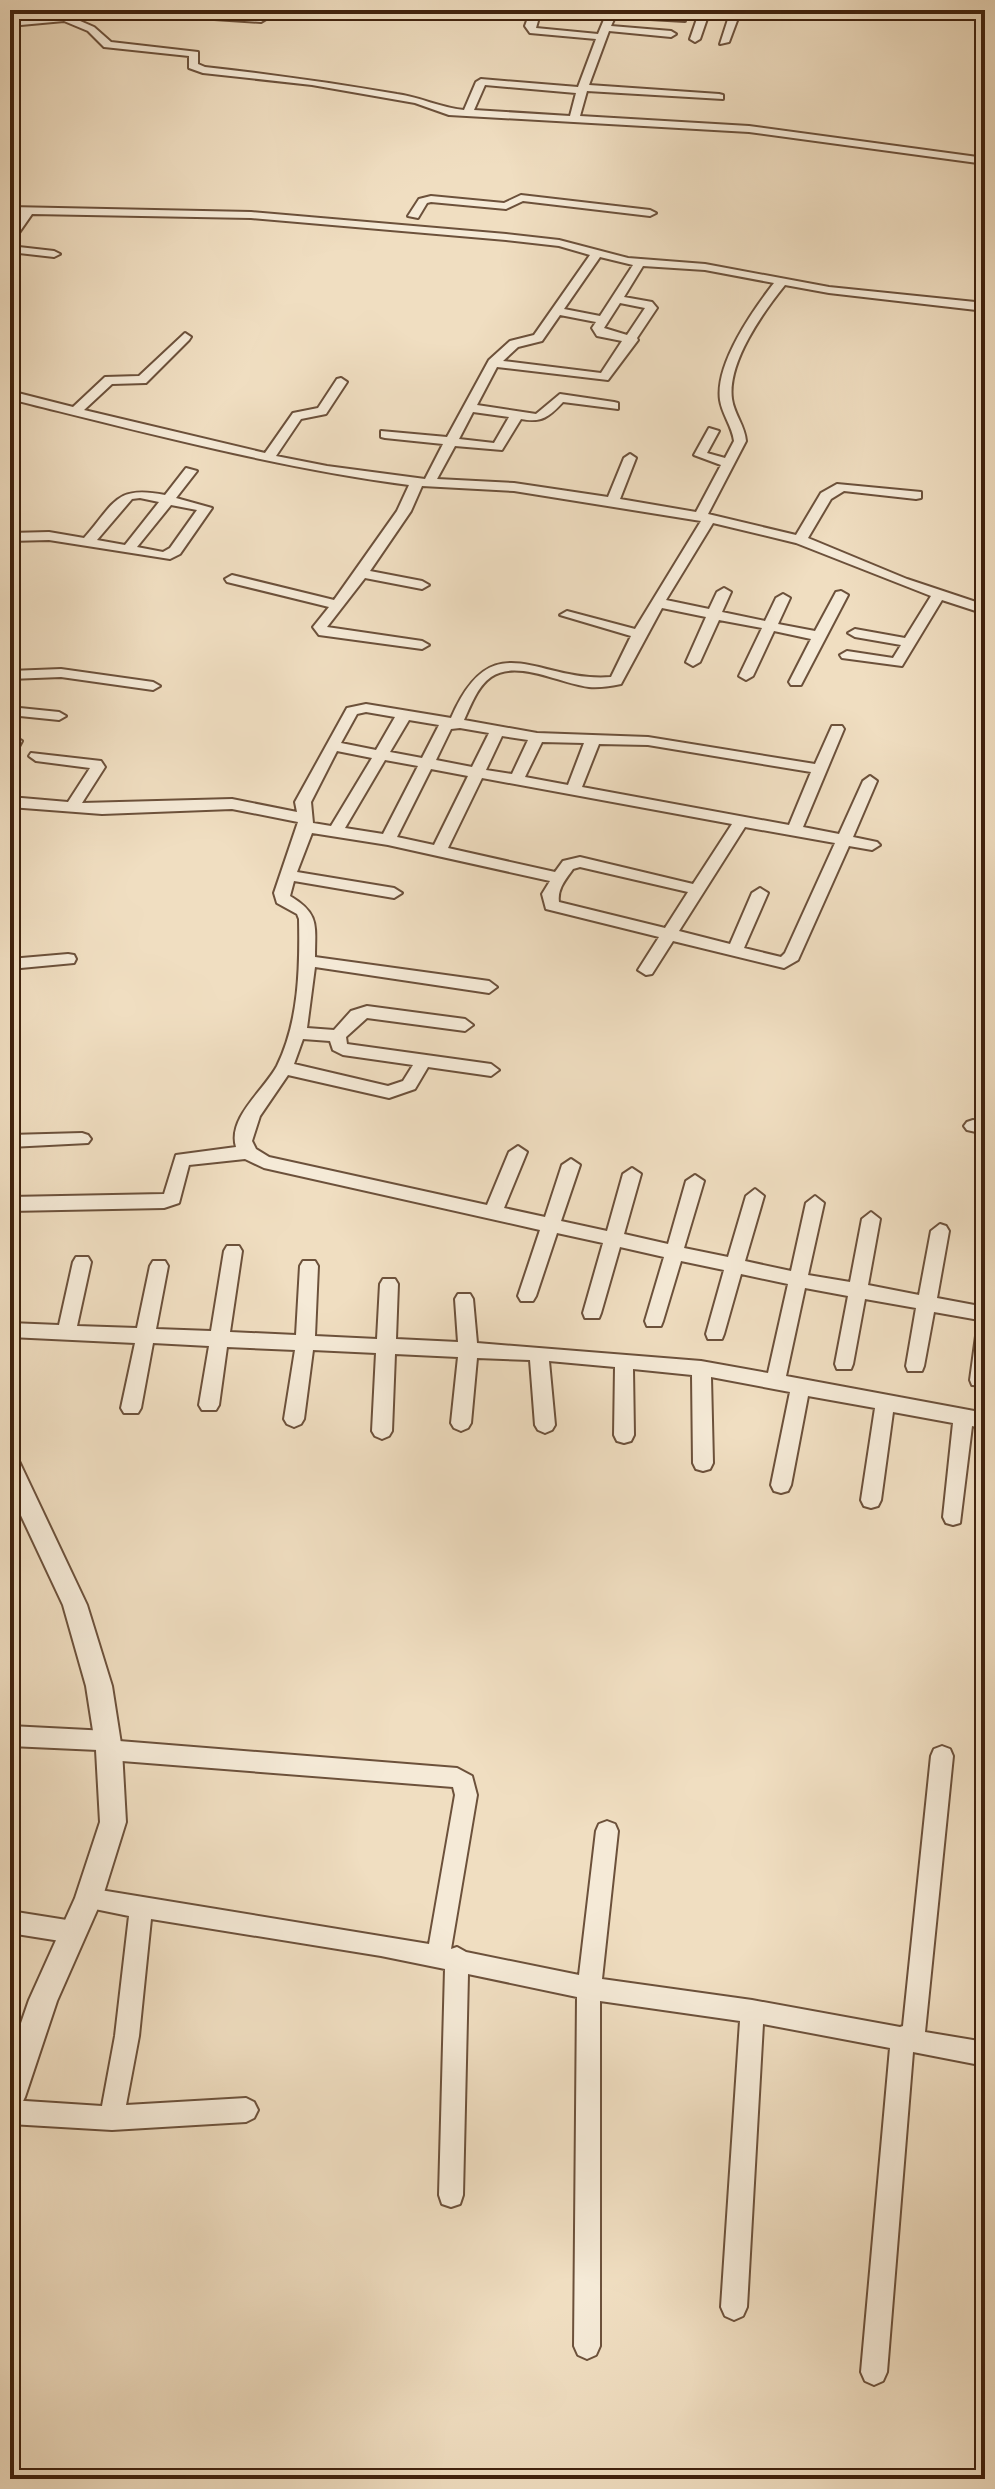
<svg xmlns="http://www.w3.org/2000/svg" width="995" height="2489" font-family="'IM FELL English',serif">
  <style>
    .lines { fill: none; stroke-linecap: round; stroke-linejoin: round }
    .minor-casing { stroke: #6c513b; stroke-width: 4 }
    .tertiary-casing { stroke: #6c513b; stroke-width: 4 }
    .minor { fill: #f5ead7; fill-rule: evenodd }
    .tertiary { fill: #f5ead7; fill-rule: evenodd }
  </style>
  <rect width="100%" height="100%" fill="#f0dec1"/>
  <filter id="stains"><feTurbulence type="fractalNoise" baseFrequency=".0025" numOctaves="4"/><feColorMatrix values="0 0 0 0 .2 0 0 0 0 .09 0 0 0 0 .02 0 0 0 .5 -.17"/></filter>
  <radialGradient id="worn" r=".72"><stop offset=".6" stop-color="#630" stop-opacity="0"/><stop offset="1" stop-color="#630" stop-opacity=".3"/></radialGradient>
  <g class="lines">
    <defs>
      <path id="minor" d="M61 10H71V17L94 27 111 42 198 52V64L205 67C269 74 333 83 397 94 420 97 441 108 464 110L476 82 481 79 578 87 596 39 530 33 525 26 531 10H541L536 28 598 34 608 10 682 16 685 17V21L615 17 611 26 671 31 676 34 671 37 609 31 589 85 719 94 723 95V99L587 91 580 116 749 126 985 158V164L749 132 449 115 415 103 312 85 203 73 189 68V56L104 47 88 31 64 21 10 26V20L59 16 62 15ZM485 85 576 93 570 116 474 110Z
        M190 10 261 16 266 19 261 22 199 18Z
        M309 10H319L311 19 306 16Z
        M367 10H400L401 11 396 14Z
        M424 10H434L430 19H424Z
        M700 10H710L700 39 695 42 690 39Z
        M731 10H741L729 42 720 44Z
        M521 195 650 210 656 213 650 216 523 201 506 209 431 202 427 203 418 218 408 216 419 199 431 196 504 203Z
        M10 207 251 212 506 234 559 240 628 258 705 264 829 287 985 303V311L829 293 785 285C763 312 727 363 732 399 734 414 745 426 746 441L708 514 796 535 821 493 837 484 921 492V498L916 499 844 491 831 499 808 538 907 579 985 605V614L942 600 902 666 842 658 840 655 847 651 893 658 901 645 855 637 848 633 855 629 905 638 931 596 796 543 713 523 666 600 709 609 717 592 724 588 731 592 722 612 765 621 776 598 783 594 790 598 778 624 815 631 836 592 841 591 848 595 801 685H791L789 682 811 639 774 631 753 676 746 680 739 676 762 628 719 620 700 662 693 666 686 662 706 617 662 608 621 684C611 686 600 688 589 687 561 684 517 659 491 677 477 687 471 705 464 720L537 733 648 737 815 764 832 726H842L844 729 803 827 839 834 863 781 870 776 877 781 853 837 877 842 880 845 872 850 849 846 798 960 784 968 673 941 652 974 646 975 638 970 659 937 546 909 542 894 550 881 388 845 312 833 297 872 394 888 402 893 394 898 294 881 290 896C320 914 315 925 315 957L489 981 497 987 489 993 315 967 307 1028 334 1030 351 1011 367 1006 465 1019 473 1025 465 1031 367 1018 346 1037 347 1044 491 1064 499 1070 491 1076 428 1067 415 1089 389 1098 288 1075 260 1116 252 1141 256 1149 269 1157 487 1205 509 1152 518 1146 527 1152 504 1208 545 1217 562 1165 571 1159 580 1165 561 1221 607 1231 623 1174 632 1168 641 1174 624 1234 668 1244 686 1181 695 1175 704 1181 684 1248 728 1257 746 1196 755 1189 764 1196 745 1261 791 1271 806 1203 815 1196 824 1203 808 1275 850 1282 862 1219 871 1212 880 1219 868 1285 919 1295 931 1231 940 1224 946 1226 949 1231 937 1298 985 1307V1321L934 1312 924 1366 922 1371H908L906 1366 916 1308 865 1299 853 1364 851 1369H837L835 1364 848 1296 805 1288 786 1376 985 1413V1429L972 1426 960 1523 953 1525 946 1523 943 1517 953 1423 893 1412 881 1500 878 1506 871 1508 864 1506 861 1500 875 1408 808 1396 791 1485 788 1491 781 1493 774 1491 771 1485 790 1392 711 1377 713 1463 710 1469 703 1471 696 1469 693 1463 692 1375 633 1369 634 1435 631 1441 624 1443 617 1441 614 1435 615 1367 549 1361 555 1425 552 1430 545 1433 538 1430 535 1425 530 1360 477 1358 471 1423 468 1428 461 1431 454 1428 451 1423 458 1357 395 1354 392 1431 389 1436 382 1439 375 1436 372 1431 376 1353 313 1350 304 1419 301 1424 294 1427 287 1424 284 1419 295 1350 227 1347 219 1405 216 1410H202L199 1405 209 1346 153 1343 141 1408 138 1413H124L121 1408 135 1343 10 1337V1323L59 1325 73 1262 76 1257H88L91 1262 77 1326 137 1328 150 1266 153 1261H165L168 1266 156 1329 211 1331 224 1251 227 1246H239L242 1251 230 1332 296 1335 300 1266 303 1261H315L318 1266 315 1336 377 1339 380 1284 383 1279H395L398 1284 396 1339 458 1342 455 1299 458 1294H470L473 1299 477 1343 701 1361 768 1373 788 1284 741 1274 724 1334 722 1339H708L706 1334 724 1270 681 1261 663 1321 661 1326H647L645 1321 664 1257 620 1247 601 1313 599 1318H585L583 1313 603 1243 557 1233 536 1296 533 1301H521L518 1296 540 1230 264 1168 245 1159 189 1165 179 1203 164 1208 10 1211V1197L164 1194 176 1155 236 1147C227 1118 265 1089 277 1066 299 1021 300 968 299 919L297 914 277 903 274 893 298 822 232 809 102 814 10 807V797L68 802 90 768 36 761 29 756 31 753 101 761 105 767 82 803 232 799 297 812 295 802 347 708 366 704 451 718C493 621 537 683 611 677L631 636 560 615 567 611 635 629 701 521 514 491 422 486 411 511 370 571 422 581 429 585 422 589 365 578 327 627 422 641 429 645 422 649 319 635 313 627 329 607 227 582 225 579 232 575 334 600 397 511 409 485C274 467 143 432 10 399V391L73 407 105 377 139 376 185 333 191 337 189 340 146 383 112 384 84 410 265 453 293 413 318 408 337 379 341 378 347 382 326 414 301 419 276 456 327 466 425 479 443 444 385 438 381 437V431L447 437 489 360 510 341 534 335 590 255 559 246 506 240 251 218 32 214 16 237 12 238 10 230 21 214 10 213ZM600 257 633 265 600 316 564 309ZM643 266 705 270 774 283C753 310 715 364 720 400 722 414 732 426 734 441L725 458 707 453 719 431 709 428 694 455 721 465 696 512 620 499 636 458 630 454 624 458 608 497 514 483 437 479 455 446 502 450 521 419C542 423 549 417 563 402L618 409V403L614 402 560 394 536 414 477 405 497 367 608 380 638 340 637 338 657 308 652 302 624 297ZM620 303 645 308 627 335 604 328ZM560 315 596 322 592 328 597 336 622 341 601 373 503 361 518 347 542 341ZM473 412 509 417 494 443 459 439ZM366 712 395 717 376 750 341 743 357 714ZM409 720 439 725 422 758 390 752ZM460 728 489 733 472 767 436 760 451 729ZM502 736 528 740 512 774 486 770ZM542 742 584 743 568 785 525 777ZM599 744 648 745 811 772 789 825 582 787ZM337 751 372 758 331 826 313 823 311 802ZM385 760 418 766 383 834 345 828ZM431 769 468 776 434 845 397 837ZM482 778 732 824 693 884 580 857 563 861 555 872 448 848ZM745 827 835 843 785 953 781 957 744 948 768 893 760 888 752 893 730 944 679 931ZM580 867 688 892 665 928 559 902C557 889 566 879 573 869ZM303 1039 330 1041 333 1050 343 1055 413 1065 403 1081 388 1086 294 1064Z
        M10 246 54 251 60 254 54 257 10 252Z
        M186 468 197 471 176 498 212 508 180 554 170 559 49 540 10 541V533L49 532 84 538C115 503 115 485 165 495ZM140 498 159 502 125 545 97 540 132 499ZM171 505 197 510 170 548 163 552 137 547Z
        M10 607 17 609V615L10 616Z
        M61 669 153 682 160 686 153 690 61 677 10 679V671Z
        M10 707 59 712 66 716 59 720 10 715Z
        M15 737 22 741 15 754 10 756V738Z
        M68 954 74 955 76 959 74 963 10 969V959Z
        M973 1120 985 1122V1134L967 1130 964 1126 967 1122Z
        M82 1133 88 1135 91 1139 88 1143 10 1147V1135Z
        M985 1329V1386L972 1385 970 1380 976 1336 978 1331Z
        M10 1726 108 1731 116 1734 119 1741 457 1768 472 1776 477 1795 451 1949 457 1947 466 1952 579 1975 596 1831 599 1824 607 1821 615 1824 618 1831 602 1979 752 2000 900 2027 903 2026 931 1756 934 1749 942 1746 950 1749 953 1756 925 2032 985 2042V2066L913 2052 887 2372 883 2381 874 2385 865 2381 861 2372 890 2048 763 2024 747 2307 743 2316 734 2320 725 2316 721 2307 740 2021 600 2001V2346L596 2355 587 2359 578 2355 574 2346 577 1997 468 1974 463 2195 460 2204 451 2207 442 2204 439 2195 445 1969 381 1956 151 1919 139 2036 126 2105 246 2098 254 2102 258 2110 254 2118 246 2122 112 2130 10 2124V2100L102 2106 115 2036 129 1916 80 1906 77 1899 80 1892 88 1888 429 1944 455 1795 453 1787 109 1760 101 1757 98 1750 10 1746Z
        M10 1911 73 1921 81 1924 84 1932 81 1940 73 1943 10 1933Z"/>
      <path id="tertiary" d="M10 1456 18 1459 87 1605 112 1686 122 1750 126 1822 102 1899 57 2001 25 2097 20 2107 10 2111V2055L29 2000 75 1898 100 1822 96 1750 86 1686 63 1605 10 1492Z"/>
    </defs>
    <use href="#minor" class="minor-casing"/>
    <use href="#tertiary" class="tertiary-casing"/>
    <use href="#minor" class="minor"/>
    <use href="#tertiary" class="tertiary"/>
  </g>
  <rect width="995" height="2489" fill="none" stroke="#f0dec1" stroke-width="40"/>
  <rect x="12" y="12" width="971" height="2465" fill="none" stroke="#40220e" stroke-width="4"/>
  <rect x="20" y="20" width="955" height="2449" fill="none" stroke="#40220e" stroke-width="2"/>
  <rect width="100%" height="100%" filter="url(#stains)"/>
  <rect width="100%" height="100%" fill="url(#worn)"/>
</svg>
